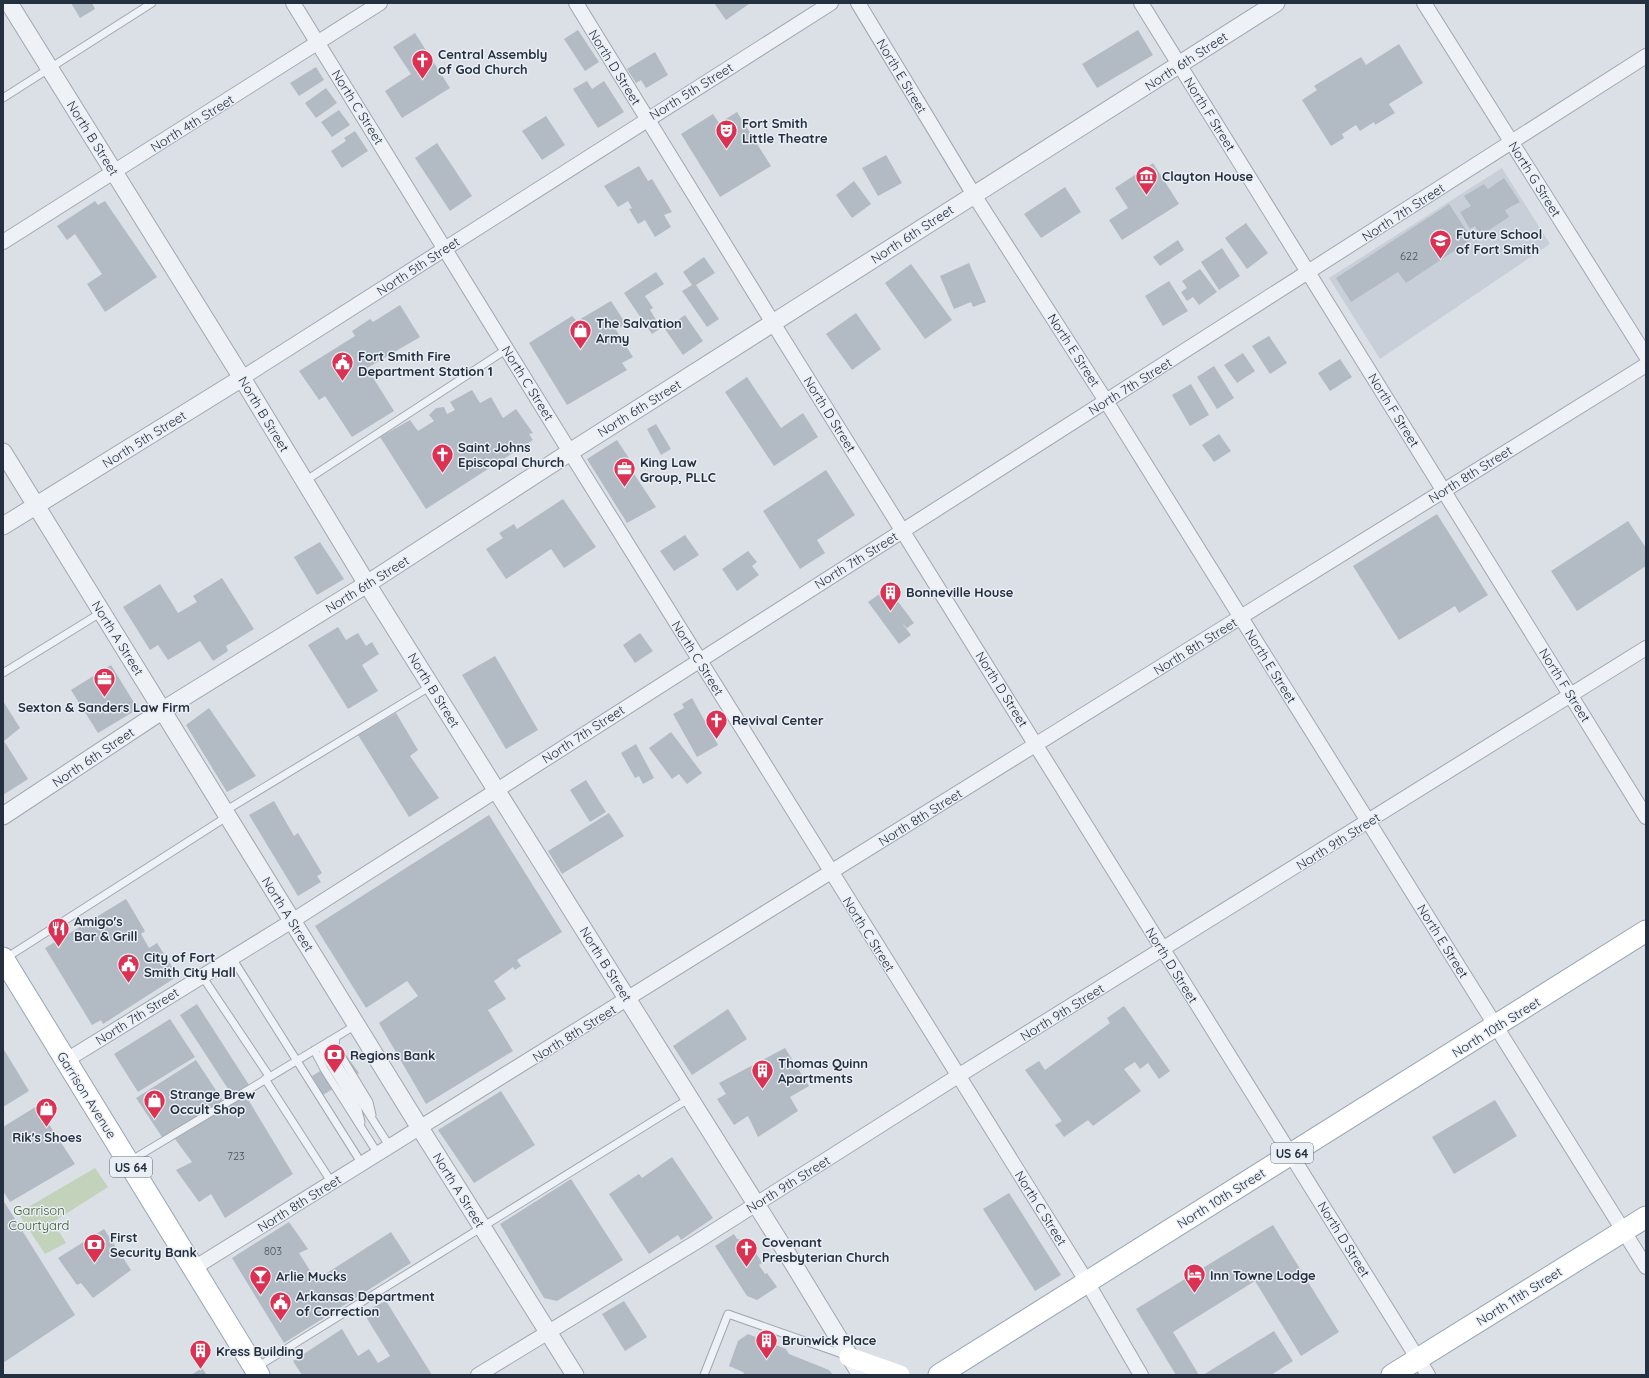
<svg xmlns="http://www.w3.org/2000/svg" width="1649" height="1378" font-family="Quicksand,sans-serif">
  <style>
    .built { fill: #c9cfd9 }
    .green { fill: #c2d2bb }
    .building { fill: #b2bac4 }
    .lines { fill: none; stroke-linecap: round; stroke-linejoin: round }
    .service-casing { stroke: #a0a7b1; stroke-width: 9 }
    .minor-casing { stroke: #a0a7b1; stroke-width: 16 }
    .tertiary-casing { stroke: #a0a7b1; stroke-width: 19 }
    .primary-casing { stroke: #99a5b4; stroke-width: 23 }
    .service { stroke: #eef1f5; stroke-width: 7 }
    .minor { stroke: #eef1f5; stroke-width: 14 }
    .tertiary { stroke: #eef1f5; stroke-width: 17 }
    .secondary { stroke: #fff; stroke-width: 19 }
    .primary { stroke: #fff; stroke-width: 21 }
    .labels { text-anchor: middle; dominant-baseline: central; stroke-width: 3; stroke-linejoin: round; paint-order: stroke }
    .number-label { font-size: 11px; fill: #485260 }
    .shield { fill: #eaeff5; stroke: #5f6976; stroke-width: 1 }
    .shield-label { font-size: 12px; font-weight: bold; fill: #242f3f }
    .poi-label { font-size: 13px; font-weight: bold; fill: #242f3f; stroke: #eaeff5; text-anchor: start }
    .street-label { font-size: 13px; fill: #242f3f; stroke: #eaeff5 }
    .park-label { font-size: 13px; fill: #3a5c30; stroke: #eaeff5 }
  </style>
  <rect width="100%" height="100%" fill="#dbe0e7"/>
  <path class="built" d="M1502 168 1550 244 1380 359 1329 278Z"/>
  <path class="green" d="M95 1168 108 1187 53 1222 66 1243 45 1254 18 1213Z"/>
  <path class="building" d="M71 3H92L95 9 80 18Z
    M714 3H748L749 4 726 20Z
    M578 30 599 62 585 71 564 39Z
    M1138 30 1153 55 1097 88 1082 64Z
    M415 33 450 88 402 118 385 91 411 74 393 47Z
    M1399 44 1423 83 1389 104 1395 113 1375 125 1374 122 1360 131 1356 125 1342 134 1344 138 1331 146 1302 100 1317 90 1314 86 1361 57 1366 65Z
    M655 52 668 75 646 88 641 80 636 83 627 69Z
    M316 67 324 80 299 96 290 83Z
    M587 81 592 89 604 81 624 112 598 128 573 89Z
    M326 88 337 103 316 118 305 103Z
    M339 110 350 125 332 137 321 122Z
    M737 112 771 166 720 197 681 134 713 114 719 123Z
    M546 116 565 145 542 160 522 131Z
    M355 131 368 151 342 168 331 151 346 141 344 138Z
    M437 143 472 196 450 211 415 158Z
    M886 155 902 183 878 196 862 168Z
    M1153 163 1179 204 1122 240 1109 220 1128 208 1115 188Z
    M639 166 648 181 652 179 672 212 664 215 671 227 655 237 645 220 638 224 629 209 632 208 628 201 618 207 604 186Z
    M1504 178 1520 202 1505 210 1509 217 1480 236 1475 226 1470 229 1460 212 1471 206 1464 196 1484 184 1488 189Z
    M854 181 871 204 852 218 836 195Z
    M1065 187 1081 212 1041 238 1024 214Z
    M95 201 98 205 105 201 157 277 105 312 87 284 102 274 75 234 67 240 57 226Z
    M1449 204 1472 239 1406 283 1398 272 1351 302 1336 278Z
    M1246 223 1268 253 1247 269 1225 238Z
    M1178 240 1184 250 1160 266 1153 257Z
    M1222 248 1240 276 1219 290 1201 262Z
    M704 257 715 273 696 285 719 319 707 327 682 291 692 285 683 272Z
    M969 263 986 302 973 307 971 302 954 309 940 276Z
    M911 264 952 320 925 339 885 283Z
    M1200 269 1217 292 1199 305 1193 297 1187 301 1181 292 1187 288 1182 281Z
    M656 272 664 284 645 296 653 308 650 310 661 328 652 334 624 293Z
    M1169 281 1188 311 1163 326 1145 296Z
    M611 301 626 324 616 330 633 357 622 363 627 370 567 405 529 343 572 316 577 321Z
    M400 305 420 337 367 368 394 411 352 437 325 396 319 400 299 371 355 336 352 331 370 319 373 322Z
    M856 313 881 349 852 370 826 334Z
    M685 315 703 341 683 355 665 329Z
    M1269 336 1287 363 1270 374 1252 346Z
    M1243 353 1255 371 1237 383 1224 365Z
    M1340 359 1352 377 1330 391 1318 373Z
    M1214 366 1234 398 1217 409 1197 377Z
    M747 377 781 428 803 413 818 437 774 466 725 392Z
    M1191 384 1209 415 1190 426 1172 395Z
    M472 390 480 403 491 397 503 418 516 409 533 433 529 434 533 440 426 509 380 437 410 420 418 431 434 421 429 415 436 408 444 407 447 414 455 410 450 402Z
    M656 424 671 449 661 455 647 429Z
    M1219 434 1231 451 1214 462 1202 445Z
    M617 440 636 469 632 471 656 507 627 523 587 459Z
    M826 470 855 515 817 540 825 553 800 569 763 511Z
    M563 499 596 547 564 568 551 549 506 579 486 549 503 538 499 533 514 524 517 529Z
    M1437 514 1488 595 1459 613 1455 606 1399 640 1353 566Z
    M1628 521 1646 548V566L1577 611 1551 571Z
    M685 535 699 555 674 571 660 551Z
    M320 542 344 579 317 595 294 557Z
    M748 551 757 562 752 566 759 575 737 591 722 569Z
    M222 578 254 629 226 646 228 651 213 661 200 641 168 660 158 645 150 650 123 607 160 584 178 613 197 602 193 596Z
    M888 588 914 623 907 628 902 623 911 635 899 644 868 602Z
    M338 627 346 640 358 633 366 646 372 642 379 654 362 665 378 691 348 709 308 645Z
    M640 633 653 651 635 663 623 645Z
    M495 656 538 730 506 749 462 675Z
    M111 665 138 709 98 733 71 690Z
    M692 698 718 745 697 757 673 714 684 708 682 704Z
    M3 701 20 728 4 741 28 779 3 795Z
    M209 708 256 776 227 792 186 725Z
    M396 713 418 750 410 756 439 798 409 817 358 735Z
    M671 732 702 773 687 784 679 774 672 779 649 748Z
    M636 744 654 778 643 784 639 776 635 778 621 753Z
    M586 780 606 812 590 822 570 790Z
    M274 801 294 836 298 833 322 873 317 876 321 882 298 896 249 815Z
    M609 813 624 836 562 874 548 851Z
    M489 815 562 932 517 960 521 966 515 970 513 967 494 981 506 999 488 1010 513 1051 426 1104 379 1023 418 996 407 981 366 1008 315 926Z
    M126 899 145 931 141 934 149 948 157 943 178 976 103 1024 101 1020 92 1025 45 948Z
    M197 1004 249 1085 232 1095 180 1015Z
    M1124 1006 1170 1071 1159 1079 1148 1063 1140 1069 1135 1062 1124 1069 1141 1091 1093 1126 1088 1120 1064 1137 1055 1125 1062 1121 1025 1070 1039 1061 1045 1070 1110 1023 1107 1018Z
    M728 1009 747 1039 692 1075 673 1046Z
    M170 1019 195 1057 138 1092 114 1054Z
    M3 1048 29 1091 3 1107Z
    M785 1048 809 1086 790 1097 798 1111 758 1137 748 1116 734 1125 717 1099 726 1094 719 1083Z
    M346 1055 359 1073 323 1095 312 1076Z
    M196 1060 223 1101 164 1140 136 1098Z
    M501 1091 535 1145 474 1183 438 1130Z
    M246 1096 293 1174 225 1218 211 1194 199 1202 176 1170 192 1162 175 1139Z
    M1495 1100 1517 1136 1454 1174 1432 1137Z
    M37 1106 75 1164 10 1202 3 1191V1127Z
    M672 1157 713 1218 681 1240 678 1235 649 1254 609 1194 639 1174 642 1178Z
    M571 1179 623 1260 557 1301 544 1298 500 1224Z
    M1009 1193 1061 1275 1035 1291 983 1209Z
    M3 1200 75 1315 3 1363Z
    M289 1222 308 1249 299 1253 316 1280 391 1232 411 1263 284 1343 232 1258Z
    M1273 1225 1339 1332 1301 1356 1255 1281 1173 1332 1199 1375H1176L1136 1309Z
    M104 1229 131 1270 93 1298 81 1283 77 1285 58 1258Z
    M734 1234 737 1239 748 1240 762 1263 759 1265 765 1274 767 1273 777 1287 757 1300 747 1296 715 1246Z
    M386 1301 432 1375H302L293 1361 342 1329 358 1356 369 1349 378 1363 390 1356 363 1312Z
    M624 1301 647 1337 625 1351 602 1314Z
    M1274 1331 1293 1361 1271 1375H1203Z
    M748 1334 786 1349 789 1354 829 1370 833 1375H745L743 1372 729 1366 738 1341Z
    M202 1368 207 1375H191Z"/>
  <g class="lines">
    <defs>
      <path id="service" d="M3 98 152 3
        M305 481 507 349
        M3 673 102 612
        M225 811 431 686
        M6 958 228 816
        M232 958 362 1164
        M202 976 269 1076
        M336 1037 335 1046 369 1102 372 1115
        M329 1041V1047L336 1062 390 1147
        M323 1045V1053L358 1110 361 1122
        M314 1050 324 1069 378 1154
        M265 1079 332 1183
        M130 1161 356 1025
        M257 1367 690 1098
        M704 1375 728 1314 845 1355"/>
      <path id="minor" d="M293 3 570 452 1087 1282 1141 1375
        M576 3 773 323 1428 1375
        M858 3 974 195 1106 401 1646 1267
        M1141 3 1646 817
        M1424 3 1646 356
        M3 242 380 3
        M242 378 831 3
        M65 1061 292 921 1646 56
        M194 1268 1646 365
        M478 1375 698 1241 958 1076 1646 648"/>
      <path id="tertiary" d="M9 3 242 378 367 584 788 1255 861 1375
        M3 452 420 1128 575 1375
        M3 526 242 378
        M3 816 163 710 367 584 570 452 1276 3"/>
      <path id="primary" d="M3 958 259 1375
        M939 1375 1646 931
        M1392 1375 1646 1217"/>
    </defs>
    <use href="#service" class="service-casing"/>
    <use href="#minor" class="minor-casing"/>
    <use href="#tertiary" class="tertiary-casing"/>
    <use href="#primary" class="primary-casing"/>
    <use href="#service" class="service"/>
    <use href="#minor" class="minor"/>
    <use href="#tertiary" class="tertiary"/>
    <path class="secondary" d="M849 1357 900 1375"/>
    <use href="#primary" class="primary"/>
  </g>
  <defs>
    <symbol id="church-pin" viewBox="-11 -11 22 30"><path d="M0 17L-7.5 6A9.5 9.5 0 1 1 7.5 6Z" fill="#db3152" stroke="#eaeff5"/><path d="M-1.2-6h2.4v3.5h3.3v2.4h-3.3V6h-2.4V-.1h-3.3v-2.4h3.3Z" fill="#fff"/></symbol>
    <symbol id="theatre-pin" viewBox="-11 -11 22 30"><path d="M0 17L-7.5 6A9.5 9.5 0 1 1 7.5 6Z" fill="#db3152" stroke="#eaeff5"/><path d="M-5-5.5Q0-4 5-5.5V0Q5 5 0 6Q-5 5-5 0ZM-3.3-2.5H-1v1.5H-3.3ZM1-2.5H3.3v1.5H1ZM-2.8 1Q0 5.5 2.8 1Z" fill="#fff"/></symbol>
    <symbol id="museum-pin" viewBox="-11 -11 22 30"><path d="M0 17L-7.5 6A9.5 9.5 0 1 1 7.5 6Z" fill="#db3152" stroke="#eaeff5"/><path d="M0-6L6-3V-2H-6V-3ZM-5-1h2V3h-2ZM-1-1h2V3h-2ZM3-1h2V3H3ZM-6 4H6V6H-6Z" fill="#fff"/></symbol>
    <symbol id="school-pin" viewBox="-11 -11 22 30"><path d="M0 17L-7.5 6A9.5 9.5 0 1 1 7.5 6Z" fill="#db3152" stroke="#eaeff5"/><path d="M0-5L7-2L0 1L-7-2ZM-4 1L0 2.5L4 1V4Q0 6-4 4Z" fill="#fff"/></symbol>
    <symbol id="shop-pin" viewBox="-11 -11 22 30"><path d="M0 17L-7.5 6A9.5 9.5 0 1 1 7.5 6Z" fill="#db3152" stroke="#eaeff5"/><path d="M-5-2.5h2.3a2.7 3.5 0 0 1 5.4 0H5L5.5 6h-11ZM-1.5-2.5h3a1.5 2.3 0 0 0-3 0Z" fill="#fff"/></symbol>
    <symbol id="civic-pin" viewBox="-11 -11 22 30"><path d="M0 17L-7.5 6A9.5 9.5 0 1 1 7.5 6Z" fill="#db3152" stroke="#eaeff5"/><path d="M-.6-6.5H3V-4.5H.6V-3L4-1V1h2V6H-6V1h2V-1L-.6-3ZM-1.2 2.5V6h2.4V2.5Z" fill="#fff"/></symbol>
    <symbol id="office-pin" viewBox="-11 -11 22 30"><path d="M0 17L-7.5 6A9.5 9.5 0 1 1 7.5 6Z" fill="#db3152" stroke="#eaeff5"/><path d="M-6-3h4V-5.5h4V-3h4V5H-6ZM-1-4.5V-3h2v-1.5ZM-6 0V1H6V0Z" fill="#fff"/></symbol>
    <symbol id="building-pin" viewBox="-11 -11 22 30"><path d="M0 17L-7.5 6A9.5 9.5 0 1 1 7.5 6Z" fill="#db3152" stroke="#eaeff5"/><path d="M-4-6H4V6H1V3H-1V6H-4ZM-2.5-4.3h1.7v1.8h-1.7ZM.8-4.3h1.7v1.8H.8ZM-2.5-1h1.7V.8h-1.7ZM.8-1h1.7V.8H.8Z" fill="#fff"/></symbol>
    <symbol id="restaurant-pin" viewBox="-11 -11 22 30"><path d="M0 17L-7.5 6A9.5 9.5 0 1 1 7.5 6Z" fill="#db3152" stroke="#eaeff5"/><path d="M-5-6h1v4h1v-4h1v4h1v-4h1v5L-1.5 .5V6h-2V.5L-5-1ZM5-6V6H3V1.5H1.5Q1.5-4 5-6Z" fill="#fff"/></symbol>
    <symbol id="bank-pin" viewBox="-11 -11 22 30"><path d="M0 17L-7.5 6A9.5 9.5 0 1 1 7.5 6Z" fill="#db3152" stroke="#eaeff5"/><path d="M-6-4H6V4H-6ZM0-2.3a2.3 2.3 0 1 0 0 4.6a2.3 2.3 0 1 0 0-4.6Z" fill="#fff"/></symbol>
    <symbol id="hotel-pin" viewBox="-11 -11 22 30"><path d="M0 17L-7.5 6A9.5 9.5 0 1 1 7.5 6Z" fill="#db3152" stroke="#eaeff5"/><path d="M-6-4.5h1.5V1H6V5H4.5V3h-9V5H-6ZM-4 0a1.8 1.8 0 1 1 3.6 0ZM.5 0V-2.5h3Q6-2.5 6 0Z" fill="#fff"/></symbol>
    <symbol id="bar-pin" viewBox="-11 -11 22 30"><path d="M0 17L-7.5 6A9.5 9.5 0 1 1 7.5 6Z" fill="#db3152" stroke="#eaeff5"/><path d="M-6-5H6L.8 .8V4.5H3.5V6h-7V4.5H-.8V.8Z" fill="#fff"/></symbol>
  </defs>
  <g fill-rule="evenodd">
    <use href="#church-pin" x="410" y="48" width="25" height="34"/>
    <use href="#theatre-pin" x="714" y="118" width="25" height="34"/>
    <use href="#museum-pin" x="1134" y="164" width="25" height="34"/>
    <use href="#school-pin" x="1428" y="228" width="25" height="34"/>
    <use href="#shop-pin" x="568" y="318" width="25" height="34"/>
    <use href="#civic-pin" x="330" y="350" width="25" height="34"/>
    <use href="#church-pin" x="430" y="442" width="25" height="34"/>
    <use href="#office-pin" x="612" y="456" width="25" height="34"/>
    <use href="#building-pin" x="878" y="580" width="25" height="34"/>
    <use href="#office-pin" x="92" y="666" width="25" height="34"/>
    <use href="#church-pin" x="704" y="708" width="25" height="34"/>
    <use href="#restaurant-pin" x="46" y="916" width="25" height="34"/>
    <use href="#civic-pin" x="116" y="952" width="25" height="34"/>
    <use href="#bank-pin" x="322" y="1042" width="25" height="34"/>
    <use href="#building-pin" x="750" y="1058" width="25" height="34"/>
    <use href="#shop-pin" x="142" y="1088" width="25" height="34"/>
    <use href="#shop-pin" x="34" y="1096" width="25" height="34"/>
    <use href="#bank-pin" x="82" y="1232" width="25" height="34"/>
    <use href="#church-pin" x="734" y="1236" width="25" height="34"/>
    <use href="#hotel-pin" x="1182" y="1262" width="25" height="34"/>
    <use href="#bar-pin" x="248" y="1264" width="25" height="34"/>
    <use href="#civic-pin" x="268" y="1290" width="25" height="34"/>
    <use href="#building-pin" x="754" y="1328" width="25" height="34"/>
    <use href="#building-pin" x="188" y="1338" width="25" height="34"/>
  </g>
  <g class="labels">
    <g class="number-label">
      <text x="1409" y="256">622</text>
      <text x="236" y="1156">723</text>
      <text x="273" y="1251">803</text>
    </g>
    <g class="shield">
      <rect x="1271" y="1143" width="42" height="20" rx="3"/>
      <rect x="110" y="1157" width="42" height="20" rx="3"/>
    </g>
    <g class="shield-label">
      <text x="1292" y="1153">US 64</text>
      <text x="131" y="1167">US 64</text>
    </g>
    <g class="poi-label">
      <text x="438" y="54">Central Assembly<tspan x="438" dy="15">of God Church</tspan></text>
      <text x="742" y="123">Fort Smith<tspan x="742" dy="15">Little Theatre</tspan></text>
      <text x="1162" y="176">Clayton House</text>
      <text x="1456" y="234">Future School<tspan x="1456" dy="15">of Fort Smith</tspan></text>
      <text x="596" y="323">The Salvation<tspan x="596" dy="15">Army</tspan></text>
      <text x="358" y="356">Fort Smith Fire<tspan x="358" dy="15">Department Station 1</tspan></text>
      <text x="458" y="447">Saint Johns<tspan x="458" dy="15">Episcopal Church</tspan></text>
      <text x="640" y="462">King Law<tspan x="640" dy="15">Group, PLLC</tspan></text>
      <text x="906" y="592">Bonneville House</text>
      <text x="104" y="707" text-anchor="middle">Sexton &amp; Sanders Law Firm</text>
      <text x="732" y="720">Revival Center</text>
      <text x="74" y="921">Amigo's<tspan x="74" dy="15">Bar &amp; Grill</tspan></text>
      <text x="144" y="957">City of Fort<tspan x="144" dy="15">Smith City Hall</tspan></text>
      <text x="350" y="1055">Regions Bank</text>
      <text x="778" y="1063">Thomas Quinn<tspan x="778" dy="15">Apartments</tspan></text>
      <text x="170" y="1094">Strange Brew<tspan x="170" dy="15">Occult Shop</tspan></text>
      <text x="47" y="1137" text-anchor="middle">Rik's Shoes</text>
      <text x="110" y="1237">First<tspan x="110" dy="15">Security Bank</tspan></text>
      <text x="762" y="1242">Covenant<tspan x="762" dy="15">Presbyterian Church</tspan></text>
      <text x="1210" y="1275">Inn Towne Lodge</text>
      <text x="276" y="1276">Arlie Mucks</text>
      <text x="296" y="1296">Arkansas Department<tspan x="296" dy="15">of Correction</tspan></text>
      <text x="782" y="1340">Brunwick Place</text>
      <text x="216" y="1351">Kress Building</text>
    </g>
    <g class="street-label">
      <text transform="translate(1186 61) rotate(-33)">North 6th Street</text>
      <text transform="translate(615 67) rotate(58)">North D Street</text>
      <text transform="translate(902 76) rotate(59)">North E Street</text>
      <text transform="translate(691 91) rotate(-32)">North 5th Street</text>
      <text transform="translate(358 107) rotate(58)">North C Street</text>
      <text transform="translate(1210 114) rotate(58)">North F Street</text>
      <text transform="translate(192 123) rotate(-32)">North 4th Street</text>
      <text transform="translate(93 138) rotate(58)">North B Street</text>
      <text transform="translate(1535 179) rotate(58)">North G Street</text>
      <text transform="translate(1403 212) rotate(-33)">North 7th Street</text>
      <text transform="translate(912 234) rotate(-33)">North 6th Street</text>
      <text transform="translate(418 266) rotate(-33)">North 5th Street</text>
      <text transform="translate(1074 350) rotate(57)">North E Street</text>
      <text transform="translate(528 383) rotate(58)">North C Street</text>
      <text transform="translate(1130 386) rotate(-32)">North 7th Street</text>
      <text transform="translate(639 408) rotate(-32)">North 6th Street</text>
      <text transform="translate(1394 410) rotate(58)">North F Street</text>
      <text transform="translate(264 414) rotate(59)">North B Street</text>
      <text transform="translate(830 414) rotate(58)">North D Street</text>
      <text transform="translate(144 439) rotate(-32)">North 5th Street</text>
      <text transform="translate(1470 474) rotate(-32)">North 8th Street</text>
      <text transform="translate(856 560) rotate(-32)">North 7th Street</text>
      <text transform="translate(367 584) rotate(-32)">North 6th Street</text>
      <text transform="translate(118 638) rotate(58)">North A Street</text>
      <text transform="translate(1195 646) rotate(-32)">North 8th Street</text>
      <text transform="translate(698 658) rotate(58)">North C Street</text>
      <text transform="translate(1271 666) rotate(58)">North E Street</text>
      <text transform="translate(1565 685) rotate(58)">North F Street</text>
      <text transform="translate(1002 689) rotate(58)">North D Street</text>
      <text transform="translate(434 690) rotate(58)">North B Street</text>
      <text transform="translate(583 734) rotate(-33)">North 7th Street</text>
      <text transform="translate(93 757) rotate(-34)">North 6th Street</text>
      <text transform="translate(920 817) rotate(-32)">North 8th Street</text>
      <text transform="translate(1338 841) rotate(-32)">North 9th Street</text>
      <text transform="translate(288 914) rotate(58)">North A Street</text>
      <text transform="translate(869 934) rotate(58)">North C Street</text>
      <text transform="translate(1443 941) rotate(58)">North E Street</text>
      <text transform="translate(606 964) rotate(58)">North B Street</text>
      <text transform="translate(1172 965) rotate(58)">North D Street</text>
      <text transform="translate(1062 1012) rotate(-32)">North 9th Street</text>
      <text transform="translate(137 1016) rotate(-32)">North 7th Street</text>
      <text transform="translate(1496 1027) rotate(-32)">North 10th Street</text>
      <text transform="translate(574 1033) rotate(-32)">North 8th Street</text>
      <text transform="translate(87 1095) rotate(58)">Garrison Avenue</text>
      <text transform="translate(788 1184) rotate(-32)">North 9th Street</text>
      <text transform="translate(459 1190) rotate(58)">North A Street</text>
      <text transform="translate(1221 1198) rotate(-32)">North 10th Street</text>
      <text transform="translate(299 1203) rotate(-32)">North 8th Street</text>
      <text transform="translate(1041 1208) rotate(58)">North C Street</text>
      <text transform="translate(1344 1239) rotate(58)">North D Street</text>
      <text transform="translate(1519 1296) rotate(-32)">North 11th Street</text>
    </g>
    <g class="park-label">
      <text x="39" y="1210">Garrison<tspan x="39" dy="15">Courtyard</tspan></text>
    </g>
  </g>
  <rect width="1649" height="1378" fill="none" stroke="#242f3f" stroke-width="8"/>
</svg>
